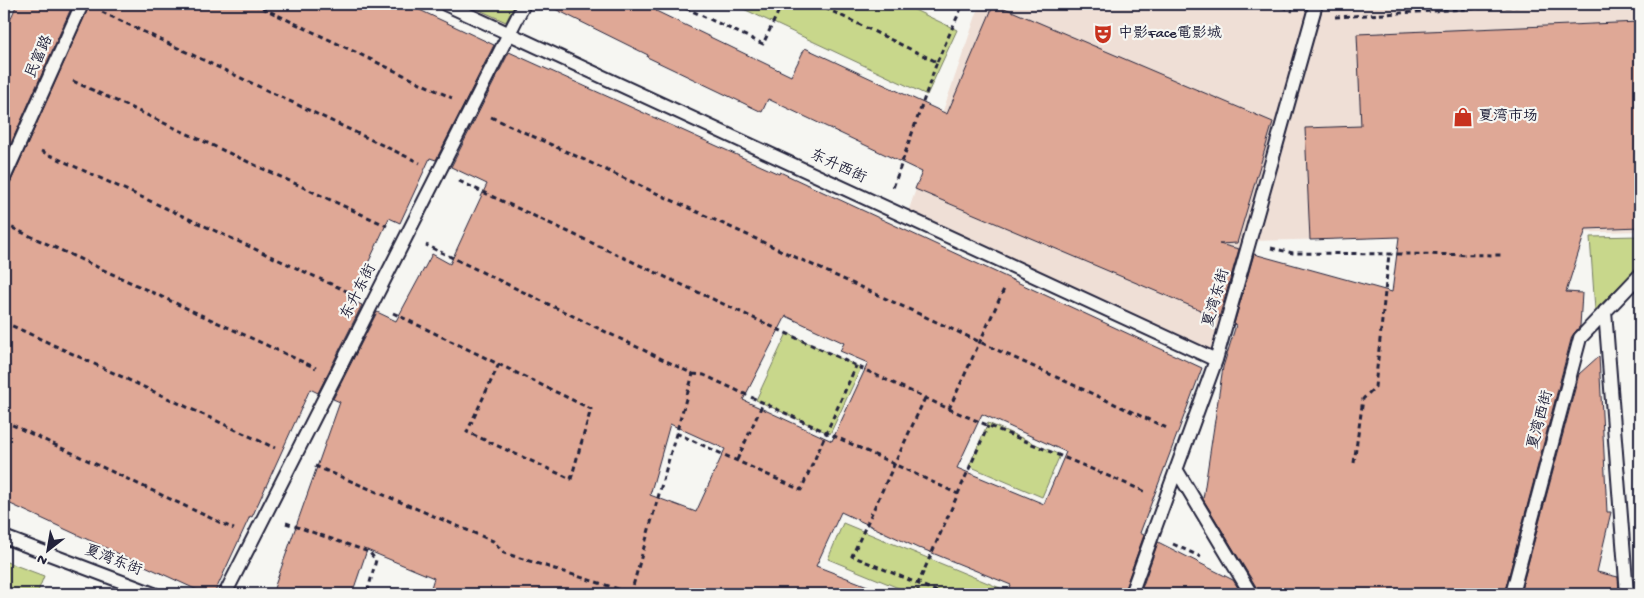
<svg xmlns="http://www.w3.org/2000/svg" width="1644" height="598" font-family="'Gochi Hand','LXGW WenKai TC',sans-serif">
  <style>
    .built { fill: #efdfd6 }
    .green { fill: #c8d78b; stroke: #757c63 }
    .building { fill: #dfa896; stroke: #22223b; fill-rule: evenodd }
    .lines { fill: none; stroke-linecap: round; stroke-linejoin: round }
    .service-casing { stroke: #22223b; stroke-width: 16 }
    .path { stroke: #22223b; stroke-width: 3; stroke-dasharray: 5 4; stroke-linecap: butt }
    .service { stroke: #f6f6f2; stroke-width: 12 }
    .labels { text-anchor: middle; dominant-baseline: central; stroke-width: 4.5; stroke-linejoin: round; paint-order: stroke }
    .poi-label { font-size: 15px; fill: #22223b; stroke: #f6f6f2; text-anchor: start }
    .street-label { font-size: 15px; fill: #22223b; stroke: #f6f6f2 }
  </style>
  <rect width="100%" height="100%" fill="#f6f6f2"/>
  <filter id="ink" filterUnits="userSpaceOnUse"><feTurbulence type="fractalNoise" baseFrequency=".02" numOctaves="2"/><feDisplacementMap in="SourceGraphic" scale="10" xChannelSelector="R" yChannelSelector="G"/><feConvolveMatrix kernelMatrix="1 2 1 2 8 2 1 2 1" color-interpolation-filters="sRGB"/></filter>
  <g filter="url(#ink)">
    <path class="built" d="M450 4H521L508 30Z
      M980 4H1314L1215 356 907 215Z
      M1319 4H1640V231L1251 241Z"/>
    <path class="green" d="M466 4H515L506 22Z
      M733 4H902L957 30 927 95Z
      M1640 236V265L1595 310 1590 237Z
      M787 333 861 368 830 434 756 400Z
      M988 423 1060 455 1042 497 969 466Z
      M843 523 1000 588 997 594H913L828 559Z
      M4 561 44 576 37 594H4Z"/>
    <path class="building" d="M17 4H73L4 159V34Z
      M90 4H407L494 45 436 160 430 158 400 223 389 218 351 300 362 305 318 393 310 389 252 517 250 516 214 594H206L4 501V186L8 185 11 181Z
      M545 4H659L656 11 791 76 805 48 947 114 994 4H995L1273 122 1237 243 1219 244 1239 249 1219 318 915 189 922 172 768 99 762 112 647 57 648 55Z
      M1640 22V227L1586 229 1566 292 1582 293 1580 326 1572 336 1504 594H1259L1258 590 1203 499 1223 367 1236 325 1234 324 1254 254 1392 292 1399 237 1310 240 1305 128 1361 126 1357 34Z
      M509 52 779 174 780 172 1202 368 1140 533 1144 535 1123 594H1007L1011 585 920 548V549L841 512 816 566 883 592V594H429L434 578 367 550 352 594H272L340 402 333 399 377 312 396 321 432 254 450 264 487 184 451 167ZM786 316 844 343 840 351 868 363 832 441 743 400ZM982 414 1066 452 1044 504 957 468ZM670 424 725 449 696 512 650 495Z
      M1599 356 1607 512H1611L1597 572 1618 577 1619 594H1520L1579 374Z
      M1158 542 1233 580 1242 594H1140Z"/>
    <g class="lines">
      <defs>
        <path id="service" d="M445 4 1216 360
          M4 178 82 4
          M1605 311 1627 594
          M1176 469 1251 594
          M4 537 154 594
          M225 594 524 4
          M1131 594 1216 360 1316 4
          M1512 594 1580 338 1640 275"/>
      </defs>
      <use href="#service" class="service-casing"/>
      <path class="path" d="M254 4 452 98
        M677 4 763 44 782 4
        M817 4 937 62 893 188
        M1274 4 1293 11
        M1408 4 1409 12
        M4 12 7 4
        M102 12 420 163
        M1335 17 1546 4
        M937 62 963 4
        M73 81 387 226
        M491 117 1169 429
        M41 151 353 294
        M459 181 949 409 1146 492
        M4 224 316 368
        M1271 248 1293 253 1502 255
        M393 313 591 409 571 479 467 432 499 364
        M4 322 275 448
        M693 374 704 375 958 494
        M925 398 852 556 943 594
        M949 409 1005 287
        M4 421 234 529
        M676 433 801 490 856 366
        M737 460 763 403
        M1354 463 1363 399 1375 387 1389 254
        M315 466 493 541 504 553 631 593 693 374 426 245
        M286 523 369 552 376 560 367 594
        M1173 544 1201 557
        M918 594V584L988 426"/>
      <use href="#service" class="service"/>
    </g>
  </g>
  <defs>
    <symbol id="theatre-bare" viewBox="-9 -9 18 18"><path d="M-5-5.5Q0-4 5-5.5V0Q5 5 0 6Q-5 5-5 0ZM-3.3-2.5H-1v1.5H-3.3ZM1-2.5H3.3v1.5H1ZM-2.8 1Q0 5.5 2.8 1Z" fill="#c8321e" stroke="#f6f6f2" stroke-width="2.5" paint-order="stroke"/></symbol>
    <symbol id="shop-bare" viewBox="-9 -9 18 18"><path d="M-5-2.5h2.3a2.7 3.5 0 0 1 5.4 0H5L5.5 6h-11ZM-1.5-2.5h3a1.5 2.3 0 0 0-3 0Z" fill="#c8321e" stroke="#f6f6f2" stroke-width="2.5" paint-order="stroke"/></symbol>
  </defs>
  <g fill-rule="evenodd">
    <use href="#theatre-bare" x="1089" y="20" width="28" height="28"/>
    <use href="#shop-bare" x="1449" y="103" width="28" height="28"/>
  </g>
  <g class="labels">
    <g class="poi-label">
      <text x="1118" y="34">中影Face電影城</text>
      <text x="1478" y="117">夏湾市场</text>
    </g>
    <g class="street-label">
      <text transform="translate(40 57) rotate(-66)">民富路</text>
      <text transform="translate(838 167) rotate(25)">东升西街</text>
      <text transform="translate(359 292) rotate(-63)">东升东街</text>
      <text transform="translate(1217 298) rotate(-74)">夏湾东街</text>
      <text transform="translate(1541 420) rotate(-75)">夏湾西街</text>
      <text transform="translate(113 561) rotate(21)">夏湾东街</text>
    </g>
  </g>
  <rect width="1644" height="598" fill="none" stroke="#f6f6f2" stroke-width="20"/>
  <rect x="10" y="10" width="1624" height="578" fill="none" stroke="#22223b" stroke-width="2" filter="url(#ink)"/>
  <g transform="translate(48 550) rotate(211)" stroke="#f6f6f2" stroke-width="4" paint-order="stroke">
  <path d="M0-4L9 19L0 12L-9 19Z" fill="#22223b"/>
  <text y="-8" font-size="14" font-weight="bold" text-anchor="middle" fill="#22223b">N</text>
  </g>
</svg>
